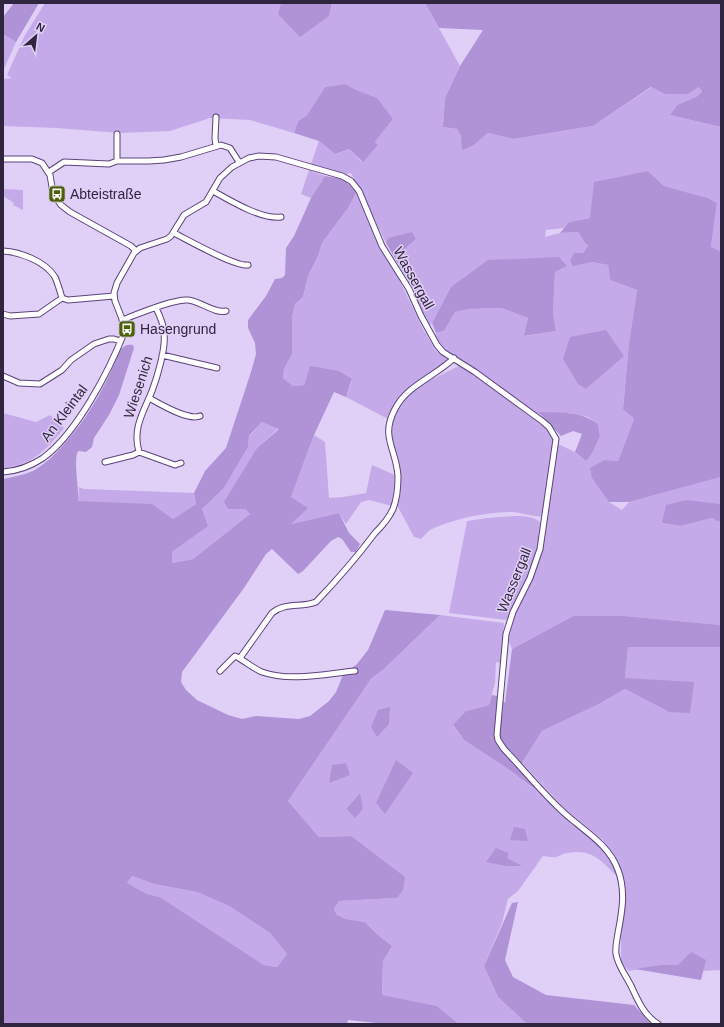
<svg xmlns="http://www.w3.org/2000/svg" width="724" height="1027" font-family="Helvetica,sans-serif">
  <style>
    .green { fill: #c5aaea; fill-rule: evenodd }
    .forest { fill: #b093d7; fill-rule: evenodd }
    .lines { fill: none; stroke-linecap: round; stroke-linejoin: round }
    .minor-casing { stroke: #5c437a; stroke-width: 7 }
    .minor { stroke: #fff; stroke-width: 5 }
    .labels { text-anchor: middle; dominant-baseline: central; stroke-width: 3; stroke-linejoin: round; paint-order: stroke }
    .poi-label { font-size: 14px; fill: #30253e; stroke: #e0d0f7; text-anchor: start }
    .street-label { font-size: 14px; fill: #30253e; stroke: #e0d0f7 }
  </style>
  <rect width="100%" height="100%" fill="#e0d0f7"/>
  <path class="green" d="M45 3H281L278 14 329 16 332 3H425L460 66 445 98 443 127 457 129 461 136 474 145 488 133 513 139 593 126 652 87 665 94H688L699 87 702 92 696 97 677 105 670 115 721 127 720 252 711 247 717 203 708 198 664 186 648 171 590 218 569 222 564 228 546 230 545 237 560 233 578 232 585 243 588 246 583 253 592 262 608 265 610 280 637 290 629 343 623 408 634 419 618 461 605 460 609 502 622 510 629 502 721 477V505L715 504 662 523 681 526 712 518 719 522 721 519V625L625 616H573L512 649 508 640 509 632 516 611 541 556 558 444 575 452 586 461 600 436 598 424 588 417 570 413 536 414 445 349 435 337 436 333 444 331 455 312 469 309 501 308 528 318 525 336 556 331 553 312 555 272 567 266 451 287 432 323 429 326 405 275 399 254 416 239 388 238 386 243 351 173 346 174 311 164 319 141 335 154 349 149 362 162 378 145 375 142 393 119 355 90 345 84 325 87 307 115 298 121 294 133 250 120 210 118 170 131 120 133 56 128 3 126V83L4 79 12 78 7 75 25 35ZM606 330 596 380 586 389Z
    M3 34 16 42 3 71Z
    M309 170 325 176 311 198 301 194Z
    M3 189 23 190V210L13 205 14 203 3 196Z
    M356 193 381 251 396 273 423 329 435 349 449 360C430 373 405 386 393 407 391 411 390 415 388 419L346 397 352 381 310 367 304 385 293 386 283 378 284 369 292 354V317L295 304 303 297 308 276 318 256 322 243 348 208Z
    M461 365 549 431 554 441 542 516C537 518 520 512 512 512 487 512 452 519 430 530 427 532 424 536 421 539L414 537 397 505 401 481 400 466 390 429 393 417 405 397 420 385Z
    M3 413 36 422 50 415 64 428C47 449 32 466 3 468Z
    M262 422 279 428 257 448 228 509H245L250 514 193 559 172 563V552L207 526 202 509 224 488 248 447 249 437Z
    M314 435 325 442 329 498 343 497 366 493 372 465 395 475 392 506 369 500 361 502 346 524 339 513 291 524V497Z
    M79 487 84 489 194 493 196 504 173 519 152 505 78 502Z
    M513 516C521 516 534 516 540 522 551 534 514 606 507 620L449 613 467 521 487 518Z
    M440 615 504 623 501 663 496 662 495 683 489 705 466 711 453 726 464 740 508 769 532 788 537 787 571 824 590 837 607 854 618 873 617 876C601 861 592 848 568 853 563 853 560 856 556 857 552 858 547 856 543 856L518 891 508 899 502 923 484 966 498 997 527 1024H459L437 1006 382 996 383 961 392 946 378 935 365 922 346 919 337 915 334 909 339 901 397 898 351 836 319 837 288 801 371 679 385 668ZM359 794 363 809 354 817 346 809Z
    M628 647H721V970L703 971 705 960 678 965H660L629 971 621 963V934L626 894 622 871 603 840 564 808 522 763 542 731 599 704 625 689 669 712 625 678Z
    M132 876 154 884 197 892 229 906 270 933 287 954 277 967 264 965 160 897 147 894 127 883Z"/>
  <path class="forest" d="M14 3H39L16 42 3 34V17Z
    M281 3H332L329 16 300 37 278 14Z
    M425 3H721V127L670 115 677 105 696 97 702 92 699 87 688 94H665L651 87 593 126 513 139 488 133 474 145 462 150 461 136 457 129 443 127 445 98 460 66 483 30 439 28Z
    M345 84 356 90 377 98 393 119 375 142 378 145 363 162 349 149 335 154 319 141 294 133 298 121 307 115 325 87Z
    M648 171 664 186 708 198 717 203 711 247 720 251 721 250V477L629 502H609L592 478 590 468 605 460 618 461 634 419 623 409 629 343 637 290 610 280 608 265 592 262 573 266 570 261 574 253H583L588 246 585 243 578 232 560 233 569 222 590 218 594 182Z
    M325 176 344 179 356 193 348 208 322 243 318 256 308 276 303 297 295 304 292 317V354L284 369 283 378 293 386 304 385 310 366 339 371 352 379 346 397 334 392 314 435 291 497 308 508 291 524 339 513 349 533 360 544 356 552H351L342 539 338 537 331 541 303 571 298 574 272 549 266 554 244 588 182 672 181 682 186 690 197 700 228 715 242 719 256 716 299 719 310 716 329 701 336 692 343 675 357 664 368 650 385 610 440 615 385 668 371 679 288 801 319 837 351 836 405 877 403 890 397 898 339 901 334 909 337 915 346 919 365 922 378 935 392 946 383 961 382 995 437 1006 459 1024H386L348 1020 347 1024H3V479C13 477 23 475 33 471 45 464 56 454 65 443 92 413 105 385 121 349 125 345 128 344 133 345L134 348 119 395 109 415 94 438 92 447 86 452 79 451 77 453C74 469 79 485 78 501L152 504 173 519 196 504 194 493 205 471 226 448 251 372 256 354 255 343 248 328V320L266 296 275 279 282 278 285 275 286 248 294 236 311 198ZM262 422 279 429 257 448 224 502 228 509H245L250 514 193 559 172 563V552L208 526 202 509 224 488 248 447 249 436ZM132 876 154 884 197 892 229 906 270 933 287 954 277 967 264 965 160 897 147 894 127 883Z
    M412 232 416 239 399 254 405 275 386 243 388 238Z
    M559 257 567 266 555 272 553 312 556 331 524 336 528 318 501 308 469 309 455 312 444 331 436 333 432 323 451 287 488 260Z
    M606 330 624 356 586 389 578 384 563 359 570 337Z
    M538 412C561 413 578 410 598 424L600 436 592 453 586 461 575 452 582 434 573 431 561 436Z
    M686 500 720 504 721 519 719 522 712 518 681 526 662 523 666 505Z
    M573 616H625L721 625V647H628L625 678 694 682 690 713 669 712 625 689 599 704 542 731 522 763 516 765 537 787 533 788 508 769 464 740 453 725 466 711 489 705 492 695 498 696 505 703 512 649Z
    M390 707 389 724 377 737 371 727 378 710Z
    M396 760 413 773 385 814 376 803Z
    M346 763 350 775 329 783 332 765Z
    M360 793 363 809 355 818 346 809Z
    M514 827 525 829 528 841 510 840Z
    M496 848 509 853 507 858 522 866H506L486 862Z
    M518 902 505 960 513 977 546 995 634 1005 651 1024H527L498 997 484 966 512 903Z
    M691 952 706 960 701 980 635 969 660 965H678Z"/>
  <g class="lines">
    <defs>
      <path id="minor" d="M216 117 215 138 216 146
        M117 134V161
        M3 159H32L42 163 50 175 53 193 61 205 70 212 131 246 136 251
        M49 172 64 162 109 164 117 161H149L164 160 181 157 221 145 230 148 239 162
        M213 191C229 200 262 220 281 217
        M174 233C188 240 235 267 248 265
        M3 251C20 252 45 261 55 277 58 284 60 291 62 298
        M62 298 68 300 114 296
        M156 308C160 316 164 325 164 334 166 348 157 378 152 391 144 411 132 428 139 452L175 465 181 463
        M3 314 10 316 39 314 62 298
        M122 320C138 314 173 299 188 300 200 301 215 314 226 311
        M162 355 217 368
        M3 376 19 383 40 384 62 370 71 360 94 344 109 339H114L120 341
        M149 398C160 404 188 421 200 416
        M105 462 133 455 139 452
        M3 472C18 471 31 466 43 458 77 433 109 371 124 333V324L115 301 114 293 117 283 134 253 140 248 167 239 171 236 184 215 206 202 220 178 232 167 249 158 259 156 276 157 342 176 351 181 359 191 382 246 409 289 421 316 437 345 443 352 475 372 542 421 549 427 556 439 540 549 530 578 513 612 506 634 497 735 498 740 504 749C523 769 540 790 560 809 580 829 608 842 618 870 626 891 622 912 618 933 617 940 615 947 616 954 618 967 628 978 633 990 639 1003 645 1016 658 1024
        M240 658 272 613C285 602 301 608 316 602 337 580 357 557 375 533 382 526 389 518 393 509 397 499 398 487 398 476 396 448 380 437 395 409 407 385 436 376 454 358
        M220 671 235 656C244 660 252 668 262 672 290 682 325 674 355 671"/>
    </defs>
    <use href="#minor" class="minor-casing"/>
    <use href="#minor" class="minor"/>
  </g>
  <defs>
    <symbol id="bus-square" viewBox="-11 -11 22 22"><rect x="-9" y="-9" width="18" height="18" rx="4" fill="#4c610a" stroke="#e0d0f7"/><path d="M-5-6H5V4H4V6H2V4H-2V6H-4V4H-5ZM-3.5-4V0h7V-4ZM-3.5 1.2v1.5H-2V1.2ZM2 1.2v1.5H3.5V1.2Z" fill="#fff"/></symbol>
  </defs>
  <g fill-rule="evenodd">
    <use href="#bus-square" x="47" y="184" width="20" height="20"/>
    <use href="#bus-square" x="117" y="319" width="20" height="20"/>
  </g>
  <g class="labels">
    <g class="poi-label">
      <text x="70" y="194">Abteistraße</text>
      <text x="140" y="329">Hasengrund</text>
    </g>
    <g class="street-label">
      <text transform="translate(414 278) rotate(61)">Wassergall</text>
      <text transform="translate(138 387) rotate(-72)">Wiesenich</text>
      <text transform="translate(64 413) rotate(-53)">An Kleintal</text>
      <text transform="translate(514 580) rotate(-68)">Wassergall</text>
    </g>
  </g>
  <rect width="724" height="1027" fill="none" stroke="#30253e" stroke-width="8"/>
  <g transform="translate(36 36) rotate(28)" stroke="#e0d0f7" stroke-width="3" paint-order="stroke">
  <path d="M0-3L7 15L0 10L-7 15Z" fill="#30253e"/>
  <text y="-6" font-size="11" font-weight="bold" text-anchor="middle" fill="#30253e">N</text>
  </g>
</svg>
